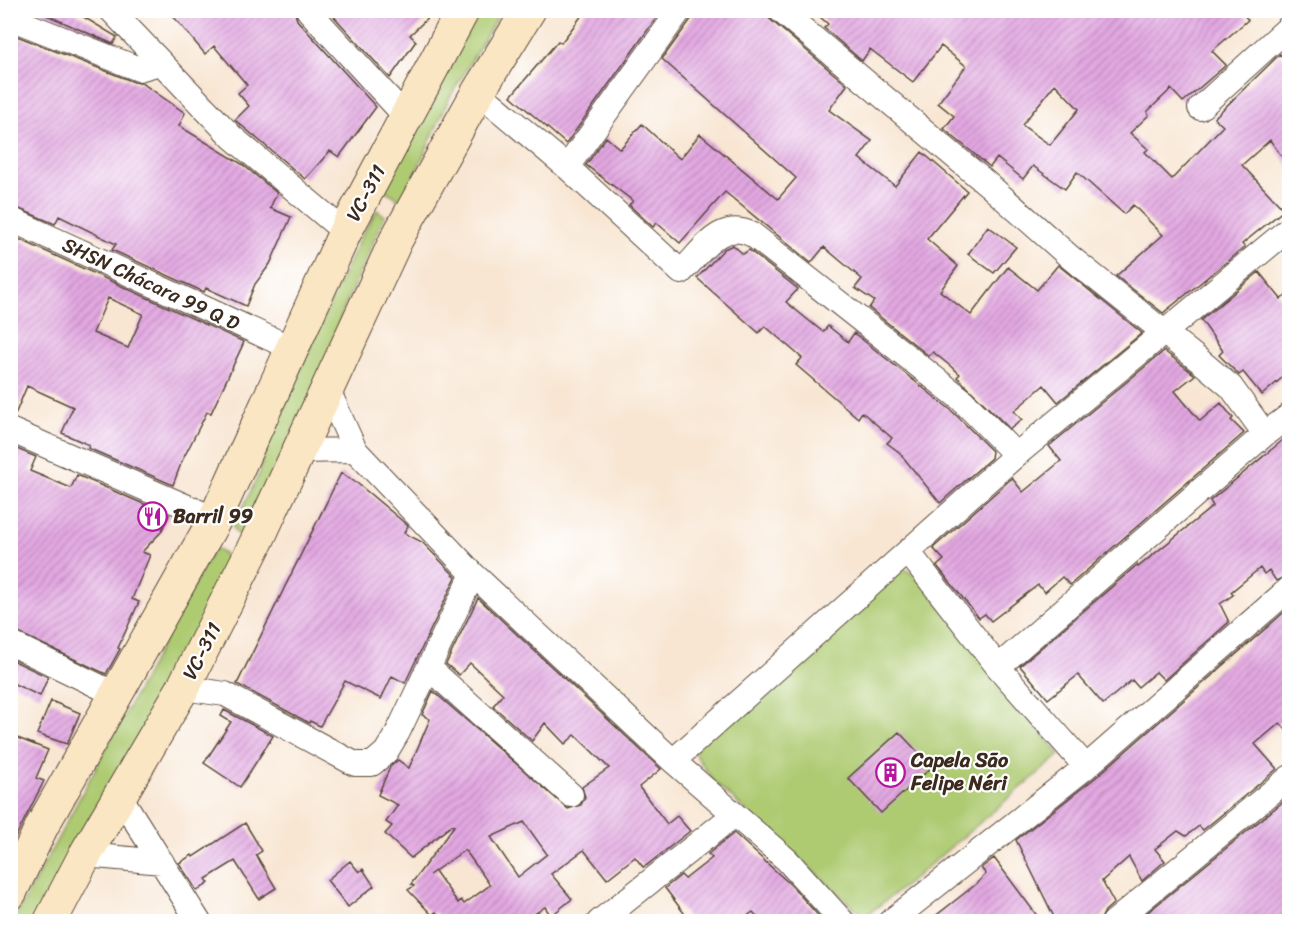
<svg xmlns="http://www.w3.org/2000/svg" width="1300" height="932" font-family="Sriracha,sans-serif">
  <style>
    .grass { fill: #aecb72; stroke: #747a48; stroke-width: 1.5 }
    .building { fill: url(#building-hatch); fill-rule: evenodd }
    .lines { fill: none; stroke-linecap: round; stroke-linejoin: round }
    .minor-casing { stroke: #574639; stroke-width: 26 }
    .secondary-casing { stroke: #574639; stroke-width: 35 }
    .minor { stroke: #fff; stroke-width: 24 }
    .secondary { stroke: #fbe6c4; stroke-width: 33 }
    .labels { text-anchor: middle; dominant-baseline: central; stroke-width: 4.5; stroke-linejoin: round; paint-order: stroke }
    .street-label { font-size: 20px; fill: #3b2a1e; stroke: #fff }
    .poi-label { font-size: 20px; font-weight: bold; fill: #3b2a1e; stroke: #fff; text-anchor: start }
  </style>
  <defs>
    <pattern id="building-hatch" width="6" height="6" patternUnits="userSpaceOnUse" patternTransform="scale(1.5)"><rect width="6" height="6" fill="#e3a8e2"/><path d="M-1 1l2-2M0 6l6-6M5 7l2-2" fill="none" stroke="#b989b7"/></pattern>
  </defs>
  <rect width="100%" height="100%" fill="#fff"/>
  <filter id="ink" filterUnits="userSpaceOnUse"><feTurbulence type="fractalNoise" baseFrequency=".0167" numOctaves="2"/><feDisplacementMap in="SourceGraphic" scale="12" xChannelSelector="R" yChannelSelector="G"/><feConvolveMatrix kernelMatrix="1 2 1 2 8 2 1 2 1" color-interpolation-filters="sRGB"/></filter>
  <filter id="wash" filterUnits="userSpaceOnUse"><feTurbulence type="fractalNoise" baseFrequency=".008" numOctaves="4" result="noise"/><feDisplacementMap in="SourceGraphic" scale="24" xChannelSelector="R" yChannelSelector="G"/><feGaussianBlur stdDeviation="1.35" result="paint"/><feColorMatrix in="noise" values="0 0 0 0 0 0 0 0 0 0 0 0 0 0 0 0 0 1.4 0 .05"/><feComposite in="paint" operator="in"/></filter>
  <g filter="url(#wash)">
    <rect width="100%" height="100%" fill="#f8e6d3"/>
    <path class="grass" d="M480 11H501L450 97 401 205 395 196 382 189 450 53Z
      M377 210 385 216 342 313 333 349 250 529 240 538 233 528 260 472 265 446 360 238Z
      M214 548 236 561 37 921 13 922Z
      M907 570 920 580 1060 755 906 885 864 917 713 781 692 749 893 572Z"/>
    <g id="blocks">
      <path class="building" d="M35 10H72L117 37 113 44Z
        M168 10H294L297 20 376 107 339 157 330 151 305 179 235 120 249 106 238 93 247 85 214 46 205 54Z
        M328 10H436L410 35 416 41 390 78Z
        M586 10H662L566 144 511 96 558 41 561 43Z
        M694 10H759L847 85 829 110 872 141 859 158 895 186 922 152 967 191 927 239 958 266 940 291 971 315 1008 267 1037 290 1058 265 1142 333 1058 402 1044 385 1014 411 1022 420 1010 429 957 377 960 374 933 352 929 356 869 308 874 301 855 288 862 279 824 247 811 263 725 192 680 243 657 223 653 227 629 205 633 201 586 165 606 137 620 149 642 124 680 159 700 134 778 199 796 178 662 59 692 18Z
        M812 10H1240L1248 20 1212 51 1226 65 1183 102 1171 89 1147 112 1149 115 1130 133 1148 149 1145 152 1172 179 1223 126 1214 118 1280 54 1290 64V168L1270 140 1242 165 1284 210 1242 244 1245 247 1163 313 1116 276 1163 235 1133 205 1124 214 1077 172 1065 189 1033 166 1023 179 997 158 990 167 944 129 954 116 938 103 966 66 941 46 913 82 870 49 862 61 824 28 828 24ZM1055 84 1079 109 1050 145 1022 125Z
        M17 36 134 82 142 83 185 113 179 126 242 164 277 193 270 208 291 217 270 264 255 284 246 306 206 288 204 292 112 250 116 244 59 216 55 224 10 205V55Z
        M988 226 1016 247 994 273 968 254Z
        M10 235 244 342 211 413 207 412 182 461 173 485 88 448 89 445 62 433 73 407 27 386 14 417 10 416ZM108 298 143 314 128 348 93 333Z
        M733 245 743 254 749 250 798 289 786 302 823 332 828 326 848 342 854 333 951 410 992 451 991 458 940 503 899 452 887 443 892 438 862 412 858 418 796 365 802 358 765 326 759 333 697 278 724 249Z
        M1259 272 1281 299 1290 293V371L1262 395 1243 372 1239 375 1219 355 1223 351 1201 320Z
        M1164 351 1195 375 1175 391 1200 421 1221 403 1233 418 1231 420 1244 433 1070 585 1062 577 1045 592 1038 585 991 621 985 614 979 618 937 566 944 560 933 548 1012 478 1023 492 1061 461 1049 446Z
        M1290 434V574L1276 581 1269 570 1264 574 1260 568 1231 592 1233 595 1220 604 1229 622 1164 680 1156 672 1138 687 1132 680 1103 704 1078 675 1048 699 1020 666 1137 565 1138 567 1213 506 1210 501Z
        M10 446 36 457 30 471 71 488 77 475 169 515 161 532 142 552 150 555 132 599 139 602 118 648 120 649 106 674 10 629Z
        M341 473 357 483 406 524 408 526 404 533 422 542 456 577 405 683 392 676 381 699 345 681 320 726 310 721 309 723 237 684Z
        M478 598 661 769 639 787 667 824 677 816 690 831 647 865 643 867 635 857 607 879 584 850 551 874 572 899 551 916 545 907 524 921H430L438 916 436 912 432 915 408 890 414 886 411 884 454 826 452 825 411 858 385 834 392 826 386 822 398 805 378 795 390 767 398 760 409 768 430 719 422 715 433 691 568 809 581 805 585 797 582 787 609 768 575 735 565 744 545 723 532 741 493 706 503 694 470 663 459 675 446 664ZM524 822 547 854 518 877 491 837ZM465 850 490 885 464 904 461 900 458 903 435 871 429 875Z
        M1290 607V734L1280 723 1255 744 1277 769 1203 830 1199 826 1186 836 1178 831 1155 849 1165 861 1142 881 1129 857 1102 881 1114 903 1105 911 1100 921H1056L1016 840 1095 778Z
        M10 659 48 677 40 696 10 682Z
        M51 701 80 713 67 744 37 734Z
        M224 710 273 736 240 787 204 763 231 722 221 716Z
        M899 732 932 767 881 813 848 778Z
        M10 735 48 750 36 778 44 781 10 848Z
        M1290 796V917L1284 921H1137Z
        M245 823 262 851 256 855 276 888 259 899 235 861 206 879 209 883 197 891 179 863 192 855 193 857Z
        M734 833 791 885 823 921H761L753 912 740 921H690L665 888 681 875 685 879 712 858 708 854Z
        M994 858 1041 921H929L975 885 986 874 981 868Z
        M350 861 359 872 363 869 374 886 348 907 327 880Z"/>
    </g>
  </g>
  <g filter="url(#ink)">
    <use href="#blocks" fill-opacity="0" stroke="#574639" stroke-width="1.5"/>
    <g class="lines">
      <defs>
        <path id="minor" d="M111 10 232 137 345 232
          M308 10 406 117
          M780 10 991 187 1071 258 1205 365 1231 387 1265 434
          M10 18 139 69 160 63
          M478 92 567 167 681 272C703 251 720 218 753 235L961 399 1016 455
          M1200 108 1290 26
          M567 167 680 10
          M10 219 291 348
          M328 390 355 450 473 574 673 761 787 860 843 922
          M10 430 215 519
          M299 451 355 450
          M909 553 998 667 1086 767
          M10 643 117 695
          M998 667 1265 434 1290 415
          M429 668 571 795
          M183 688 225 694 355 764H372L386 752 398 732 473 574
          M673 761 1016 455 1290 228
          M120 796 199 922
          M85 855 162 862
          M599 922 734 815
          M890 922 1086 767 1290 588
          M1114 922 1290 777"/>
        <path id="secondary" d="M10 893 42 826 215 519 345 232 463 10
          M50 922 85 855 183 688 257 541 396 240 478 92 529 10"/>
      </defs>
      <use href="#minor" class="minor-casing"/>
      <use href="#secondary" class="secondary-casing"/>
      <use href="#minor" class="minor"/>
      <use href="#secondary" class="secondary"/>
    </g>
  </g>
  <defs>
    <symbol id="restaurant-ring" viewBox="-11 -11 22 22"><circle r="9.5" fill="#fff" stroke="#b5179e" stroke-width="1.5"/><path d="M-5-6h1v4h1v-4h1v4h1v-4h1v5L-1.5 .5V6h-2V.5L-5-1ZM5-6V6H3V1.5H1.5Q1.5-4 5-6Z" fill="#b5179e"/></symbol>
    <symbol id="building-ring" viewBox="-11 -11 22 22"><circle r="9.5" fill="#fff" stroke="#b5179e" stroke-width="1.5"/><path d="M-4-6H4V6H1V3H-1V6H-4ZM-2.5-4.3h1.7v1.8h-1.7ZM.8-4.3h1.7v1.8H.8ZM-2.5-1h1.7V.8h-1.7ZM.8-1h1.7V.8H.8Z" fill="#b5179e"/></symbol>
  </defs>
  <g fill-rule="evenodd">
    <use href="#restaurant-ring" x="136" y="500" width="33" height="33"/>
    <use href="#building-ring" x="874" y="756" width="33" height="33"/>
  </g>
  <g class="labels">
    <g class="street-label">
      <text transform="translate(366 193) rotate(-62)">VC-311</text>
      <text transform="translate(151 284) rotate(25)">SHSN Chácara 99 Q D</text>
      <text transform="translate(202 651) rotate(-63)">VC-311</text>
    </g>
    <g class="poi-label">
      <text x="173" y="516">Barril 99</text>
      <text x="911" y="760">Capela São<tspan x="911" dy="23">Felipe Néri</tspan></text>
    </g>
  </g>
  <rect width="1300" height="932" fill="none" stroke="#fff" stroke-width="36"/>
</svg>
